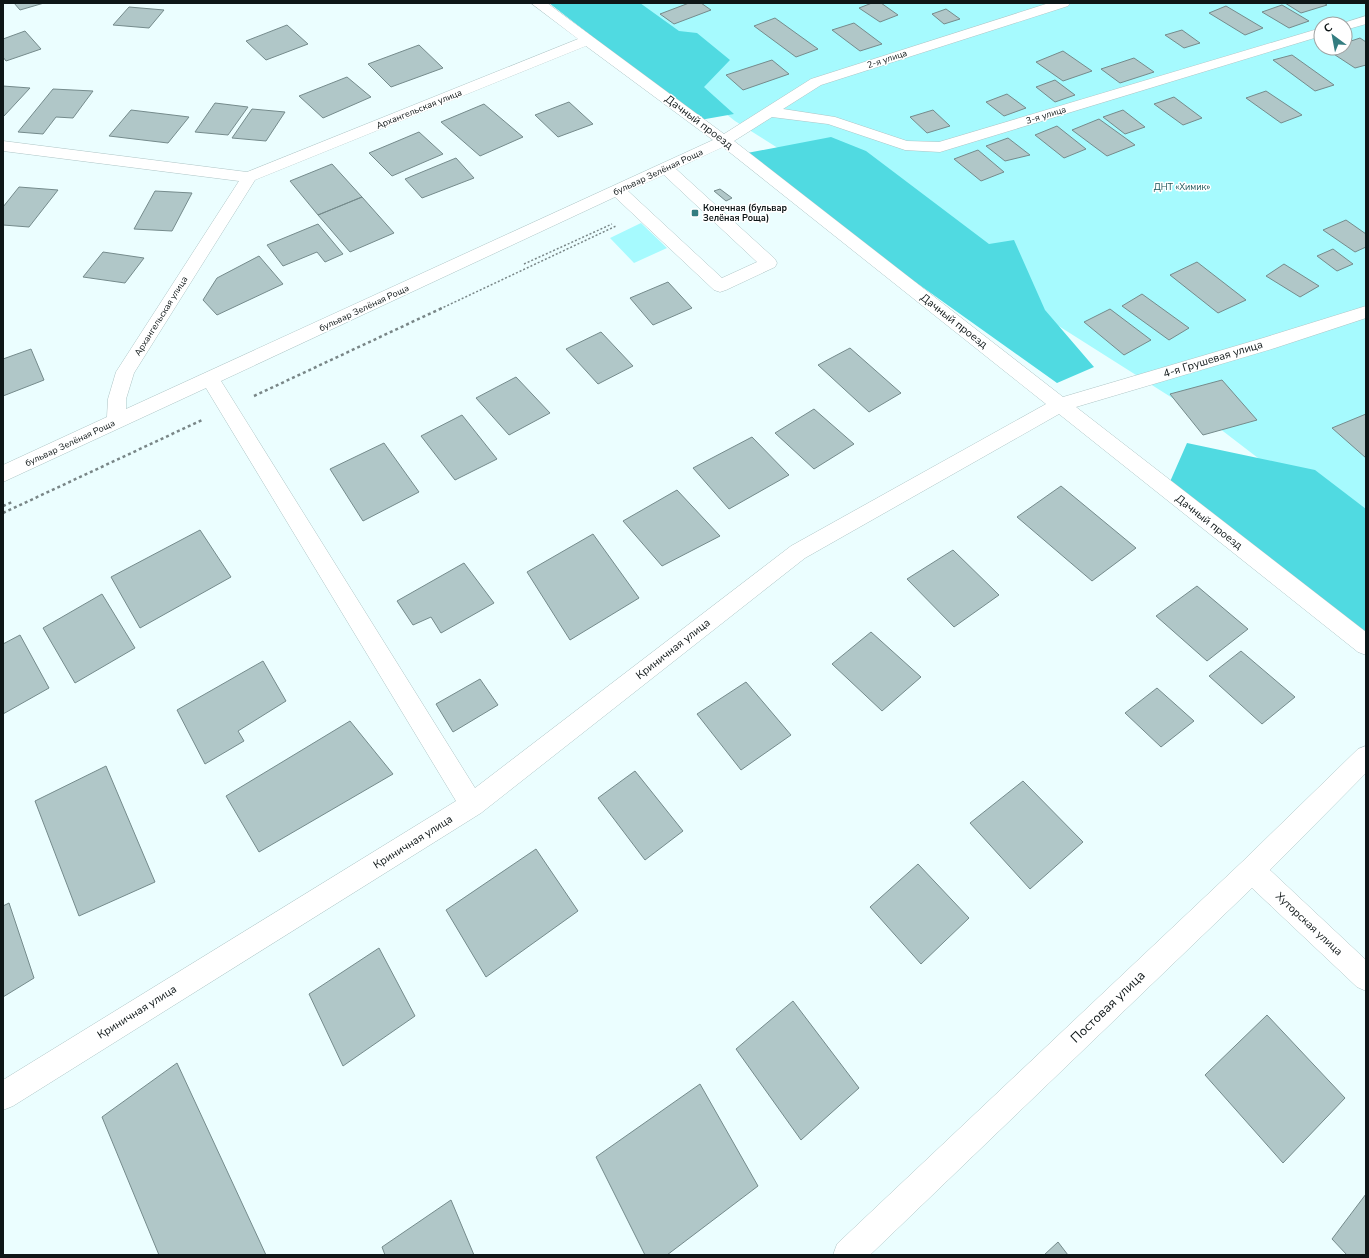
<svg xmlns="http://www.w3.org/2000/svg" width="1369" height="1258" font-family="'Nunito Sans',sans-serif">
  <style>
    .green { fill: #a6fafe; fill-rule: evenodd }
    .forest { fill: #50dae1 }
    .building { fill: #b0c7c8; stroke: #758b8c }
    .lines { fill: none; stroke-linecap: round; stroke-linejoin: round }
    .minor-casing { stroke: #aec5c6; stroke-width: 1 }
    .path-far1 { stroke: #798687; stroke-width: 1.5; stroke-dasharray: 2 2; stroke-linecap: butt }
    .path { stroke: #798687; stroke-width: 2.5; stroke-dasharray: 3 3; stroke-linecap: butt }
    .minor { fill: #fff; fill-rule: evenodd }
    .poi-dot { fill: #347d80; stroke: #fff; stroke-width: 1.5 }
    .labels { text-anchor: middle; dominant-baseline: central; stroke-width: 3; stroke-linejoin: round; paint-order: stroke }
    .far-street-label { font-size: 9px; fill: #0e1617; stroke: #fff }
    .far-park-label { font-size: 9px; fill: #185255; stroke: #fff }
    .far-poi-label { font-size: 9px; font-weight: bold; fill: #0e1617; stroke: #fff; text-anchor: start }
    .street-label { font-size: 11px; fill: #0e1617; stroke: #fff }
    .near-street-label { font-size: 13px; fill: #0e1617; stroke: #fff }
  </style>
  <rect width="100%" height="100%" fill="#ebfeff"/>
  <path class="green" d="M585 3H1366V541L1215 425 735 121ZM1321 24H1345V48H1321Z
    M641 223 667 248 634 263 610 238Z"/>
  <path class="forest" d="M549 3H640L679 31 697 33 730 60 704 87 734 114 700 120Z
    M831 137 866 151 989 244 1014 240 1045 310 1094 367 1057 383 747 162V153Z
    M1187 443 1315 470 1366 509V637L1169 484Z"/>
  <path class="building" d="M14 3H44L20 10Z
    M689 3H701L711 10 674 24 660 14Z
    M872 3H881L898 15 880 22 859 8Z
    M1285 3H1324L1327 5 1301 13Z
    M1282 5 1309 21 1289 28 1262 12Z
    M1226 6 1263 28 1245 35 1209 13Z
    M129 7 164 10 149 28 113 25Z
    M946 9 960 19 944 24 932 14Z
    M775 18 818 49 796 57 754 26Z
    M854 23 882 44 860 51 832 30Z
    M287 25 308 44 266 60 246 41Z
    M1182 30 1200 43 1184 48 1165 35Z
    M25 31 41 49 6 61 3 57V39Z
    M1360 38 1366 42V65L1355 68 1326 49 1345 48V43Z
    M419 45 443 68 391 87 368 64Z
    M1063 51 1092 71 1063 81 1036 62Z
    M1292 55 1334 85 1315 91 1273 60Z
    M1134 58 1154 72 1120 83 1101 69Z
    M772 60 789 74 743 90 726 75Z
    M347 77 371 97 323 118 299 96Z
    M1055 80 1075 95 1055 102 1036 87Z
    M3 86 30 88 4 116H3Z
    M53 89 93 91 73 118 56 117 43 134 18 132Z
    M1266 91 1302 115 1281 123 1246 98Z
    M1007 94 1026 108 1004 116 986 102Z
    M1174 97 1202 118 1183 125 1154 104Z
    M569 102 593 124 558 137 535 115Z
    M215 103 248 107 228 135 195 132Z
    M484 104 523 137 480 156 441 122Z
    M252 109 285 112 266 141 232 138Z
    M131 110 189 117 168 143 109 136Z
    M933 110 950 126 927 133 910 117Z
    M1123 110 1145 127 1125 134 1103 117Z
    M1099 119 1135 145 1107 156 1072 130Z
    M1057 126 1086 149 1064 158 1035 135Z
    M419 132 443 154 392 176 369 153Z
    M1008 138 1030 155 1005 161 986 146Z
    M978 150 1004 172 981 181 954 159Z
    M456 158 474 178 422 198 405 179Z
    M332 164 362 197 318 215 290 181Z
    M19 187 58 190 29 227 3 225V207Z
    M720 189 732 198 726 201 714 191Z
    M155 191 192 193 172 231 134 229Z
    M362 197 394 233 350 252 318 215Z
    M1346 220 1366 234V247L1355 252 1323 230Z
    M318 224 343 254 325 262 317 252 283 266 267 245Z
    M1333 249 1353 264 1337 271 1317 256Z
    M103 252 144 258 125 283 83 277Z
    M259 256 283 284 217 315 203 300 217 278Z
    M1197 262 1246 300 1218 313 1170 275Z
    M1284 264 1319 286 1300 297 1266 276Z
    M668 282 692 308 653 325 630 298Z
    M1142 294 1189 328 1169 340 1122 306Z
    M1110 309 1151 340 1124 355 1084 322Z
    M601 332 633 366 598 384 566 349Z
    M850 348 901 393 869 412 818 365Z
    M31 349 44 380 3 396V359Z
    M516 377 550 413 509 435 476 398Z
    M1222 380 1257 420 1203 435 1170 394Z
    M814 409 854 444 814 469 775 433Z
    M1366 414V458L1332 428Z
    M462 415 497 459 455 480 421 436Z
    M752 437 789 475 729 509 693 468Z
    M384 443 419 492 363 521 330 469Z
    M1061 486 1136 548 1092 581 1017 517Z
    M677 490 720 536 662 566 623 521Z
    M200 530 231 577 140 628 111 577Z
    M593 534 639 598 570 640 527 572Z
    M953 550 999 595 954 627 907 579Z
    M464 563 494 603 441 633 431 617 413 625 397 601Z
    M1197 586 1248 629 1207 661 1156 616Z
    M102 594 135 648 75 683 43 628Z
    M871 632 921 677 882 711 832 664Z
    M20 635 49 688 3 714V644Z
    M1241 651 1295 697 1262 724 1209 676Z
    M263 661 286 701 238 731 244 741 205 764 177 710Z
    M480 679 498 705 453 732 436 704Z
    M746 682 791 735 741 770 697 714Z
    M1157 688 1194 721 1161 747 1125 713Z
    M350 721 393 774 259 852 226 796Z
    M106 766 155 882 79 916 35 801Z
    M635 771 683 831 645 860 598 798Z
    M1023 781 1083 842 1030 889 970 823Z
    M536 849 578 911 486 977 446 910Z
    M918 864 969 918 921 964 870 907Z
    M9 903 34 978 3 997V906Z
    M379 948 415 1016 343 1066 309 994Z
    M793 1001 859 1088 801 1140 736 1049Z
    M1267 1015 1345 1098 1283 1163 1205 1075Z
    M177 1063 266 1255H159L102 1117Z
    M700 1084 758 1186 667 1255H645L596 1157Z
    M1366 1194V1255H1347L1332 1239Z
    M451 1200 474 1255H385L382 1247Z
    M1058 1242 1068 1255H1044Z"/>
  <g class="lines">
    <defs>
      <path id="minor" d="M531 3H547L724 134 811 79 1049 3H1070L1068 6 821 85 783 109 835 117 907 141 939 142 1321 28V36L940 152 905 150 828 124 772 117 734 141 1063 397 1263 338 1366 306V318L1275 348 1076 407 1366 632V655L1358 652 1059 414 805 558 481 813 13 1106 3 1110V1080L456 801 206 388 3 482V465L107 417 108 399 116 372 239 181 3 151V141L247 172 578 39ZM586 46 713 140 126 409V399L134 373 255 180ZM723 147 1046 404 791 546 475 788 221 381 615 197 714 290 720 292 726 290 775 267 777 263 775 259 676 169ZM664 175 757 262 722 278 628 191Z
        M1366 16V24L1345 30V24H1340Z
        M1366 746V773L1270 870 1366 960V991L1357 987 1252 888 870 1255H833L837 1244 1243 861 1358 749Z"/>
    </defs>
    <use href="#minor" class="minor-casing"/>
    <path class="path-far1" d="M524 264 612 224
      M440 309 616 226"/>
    <path class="path" d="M254 396 442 308
      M3 506 12 502
      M3 513 202 420"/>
    <use href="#minor" class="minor"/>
  </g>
  <rect class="poi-dot" x="691" y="209" width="8" height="8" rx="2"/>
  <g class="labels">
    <g class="far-street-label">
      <text transform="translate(887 59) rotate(-18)">2-я улица</text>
      <text transform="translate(419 109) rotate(-22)">Архангельская улица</text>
      <text transform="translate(1046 115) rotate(-17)">3-я улица</text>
      <text transform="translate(658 172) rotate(-25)">бульвар Зелёная Роща</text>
      <text transform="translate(364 308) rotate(-25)">бульвар Зелёная Роща</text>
      <text transform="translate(161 316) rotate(-58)">Архангельская улица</text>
      <text transform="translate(70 443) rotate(-25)">бульвар Зелёная Роща</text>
    </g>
    <g class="far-park-label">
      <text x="1182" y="187">ДНТ «Химик»</text>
    </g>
    <g class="far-poi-label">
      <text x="703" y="208">Конечная (бульвар<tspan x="703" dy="10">Зелёная Роща)</tspan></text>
    </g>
    <g class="street-label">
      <text transform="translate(699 122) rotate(37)">Дачный проезд</text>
      <text transform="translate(954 321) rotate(38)">Дачный проезд</text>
      <text transform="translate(1213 359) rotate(-17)">4-я Грушевая улица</text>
      <text transform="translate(1209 522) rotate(38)">Дачный проезд</text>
      <text transform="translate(673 649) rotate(-38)">Криничная улица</text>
      <text transform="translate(413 842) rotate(-32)">Криничная улица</text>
      <text transform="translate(1309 924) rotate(43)">Хуторская улица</text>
      <text transform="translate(137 1012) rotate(-32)">Криничная улица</text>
    </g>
    <g class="near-street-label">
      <text transform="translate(1108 1007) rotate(-44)">Постовая улица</text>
    </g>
  </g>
  <rect width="1369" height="1258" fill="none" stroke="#0e1617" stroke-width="8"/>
  <g transform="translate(1333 36) rotate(328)"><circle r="19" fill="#ffffff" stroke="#9fa2a2"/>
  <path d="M0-3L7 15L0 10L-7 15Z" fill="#347d80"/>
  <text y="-6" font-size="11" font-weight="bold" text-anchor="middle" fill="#0e1617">С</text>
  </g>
</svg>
